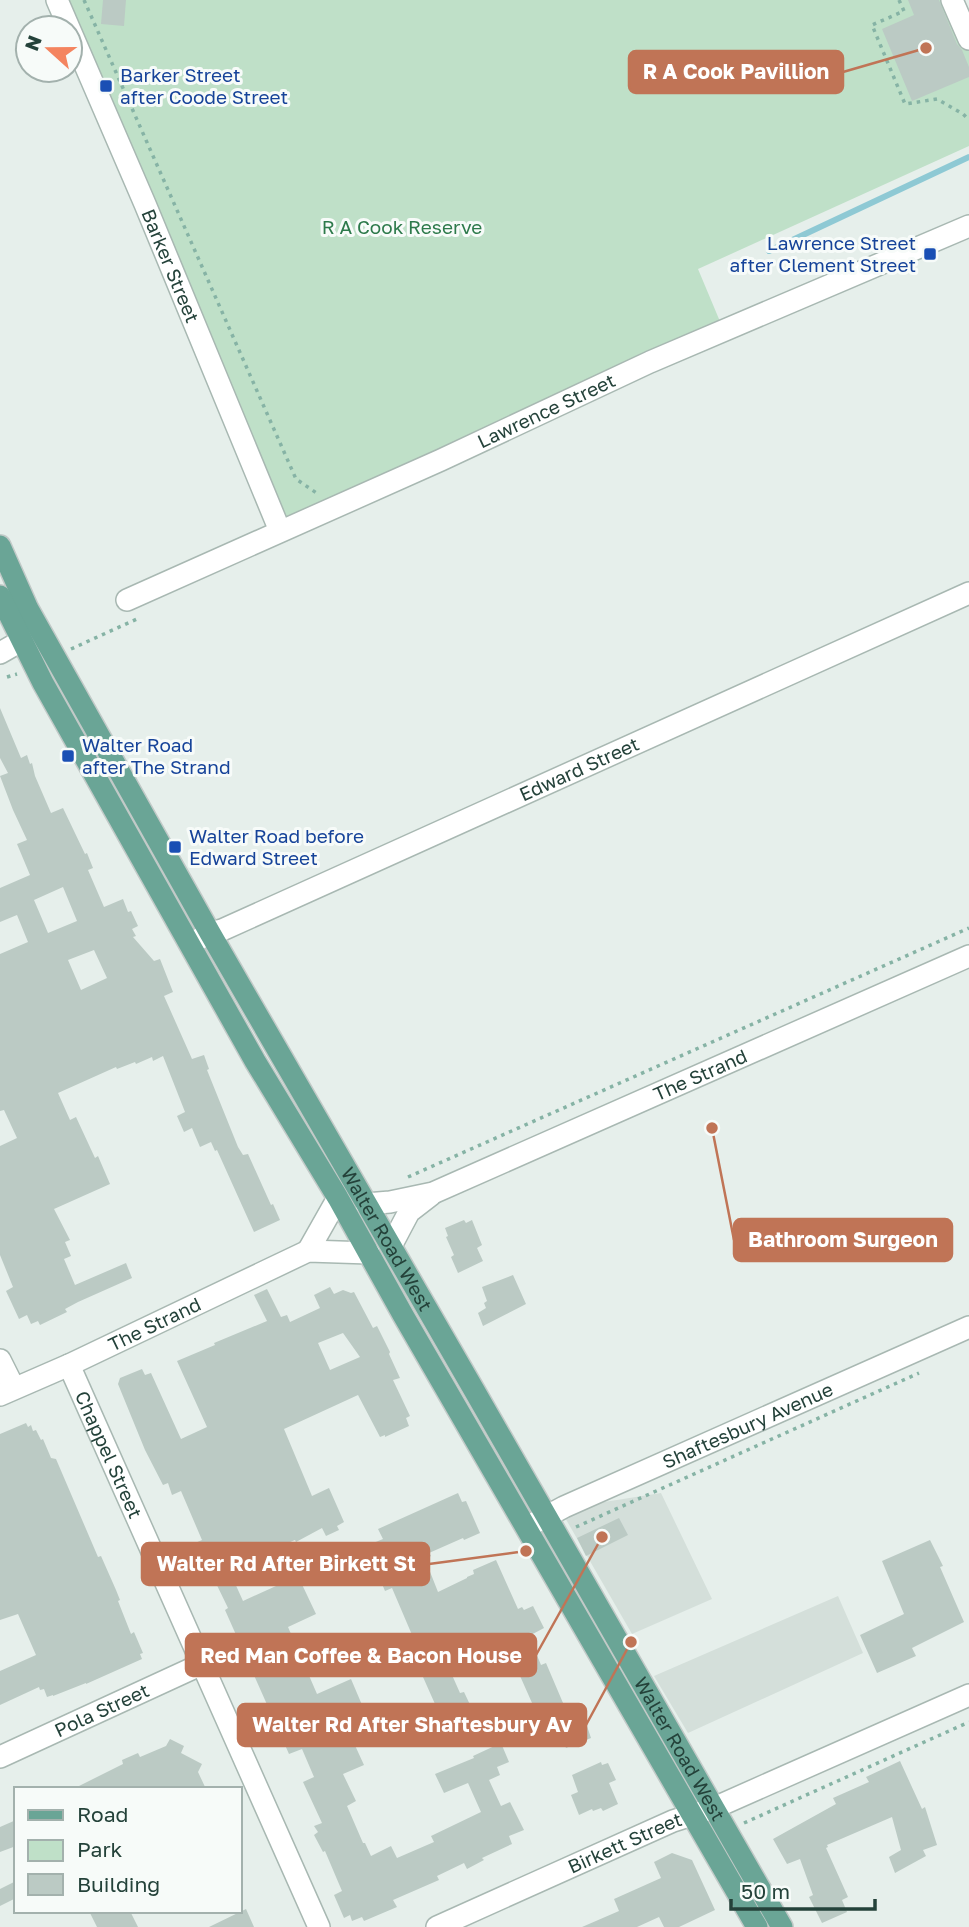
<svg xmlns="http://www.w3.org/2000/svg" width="969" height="1927" viewBox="0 0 969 1927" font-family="'Golos Text',sans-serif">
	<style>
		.built { fill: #d4dfda }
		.green { fill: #bfe0c8 }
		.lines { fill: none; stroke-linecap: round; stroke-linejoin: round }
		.stream { stroke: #8ec9d4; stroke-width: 6 }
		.building { fill: #bbcac4; fill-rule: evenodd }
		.minor-casing { stroke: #a8b8b2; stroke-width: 24 }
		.major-casing { stroke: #c2cac8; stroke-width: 24 }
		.path { stroke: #86b3a5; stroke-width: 3.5; stroke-dasharray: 3.5 5; stroke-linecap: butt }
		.minor { stroke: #fff; stroke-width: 21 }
		.major { stroke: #6aa596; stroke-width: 21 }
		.transit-dot { fill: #1a4fb4; stroke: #f7fbf9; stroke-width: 2.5 }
		.labels { text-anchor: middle; stroke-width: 6; stroke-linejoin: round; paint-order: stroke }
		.transit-label { font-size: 19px; fill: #164399; stroke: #f7fbf9; text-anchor: start }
		.park-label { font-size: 19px; fill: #2d7a4b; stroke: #f7fbf9 }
		.street-label { font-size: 19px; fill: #24423a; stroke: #f7fbf9 }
		.leader { fill: none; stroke: #c07456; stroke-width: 2.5 }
		.callout-dot { fill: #c07456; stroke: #f7fbf9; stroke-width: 2.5 }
		.callout { fill: #c07456; stroke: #c07456; stroke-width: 2.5 }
		.callout-label { font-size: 21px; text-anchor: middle; font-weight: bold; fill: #fff }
	</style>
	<rect width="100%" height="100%" fill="#e6efeb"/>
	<path class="built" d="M661,1493L712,1599L632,1634L560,1509Z
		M838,1596L863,1653L688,1733L654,1676Z"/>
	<path class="green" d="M57,0H952L969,39V146L698,269L724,331L280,531Z"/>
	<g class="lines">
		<path class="stream" d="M769,251L969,157"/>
	</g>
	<path class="building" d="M103,0H126L124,26L101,24Z
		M908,0H939L957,44L962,50L969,67V77L912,101L882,29L914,15Z
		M0,708L21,758L27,755L30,764L32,763L35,776L51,813L63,808L85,854L87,853L93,868L88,870L104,907L123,899L128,912L131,911L138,926L132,929L136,936L133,937L154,961L160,959L173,992L164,996L192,1059L204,1055L209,1069L207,1070L238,1147L243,1155L248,1154L271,1205L273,1204L280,1220L254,1232L217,1150L215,1151L211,1142L200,1147L192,1128L184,1132L177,1116L185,1112L163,1056L153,1061L152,1057L136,1064L135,1062L117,1069L116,1067L58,1093L70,1120L76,1117L95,1158L98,1156L110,1184L54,1209L70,1240L65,1242L71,1256L64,1259L75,1285L126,1263L132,1278L78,1302L65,1309L67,1312L40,1325L38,1321L31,1324L27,1315L19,1319L6,1291L13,1287L0,1255V1146L17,1138L4,1110L0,1111V954L28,942L17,915L0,922V888L30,875L17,844L27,840L13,810L0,776L8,773L0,758ZM63,887L77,921L48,933L34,900ZM94,950L107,978L81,990L68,960Z
		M464,1220L466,1223L472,1220L482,1245L477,1248L483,1261L458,1273L451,1257L454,1255L446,1237L448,1236L445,1228Z
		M513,1275L526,1304L483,1326L478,1313L486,1308L484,1303L487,1301L482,1287Z
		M330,1287L334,1294L343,1290L351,1293L354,1292L373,1328L377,1326L390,1352L389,1354L400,1378L393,1380L410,1416L406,1418L409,1426L385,1437V1435L380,1437L358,1395L284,1429L312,1496L329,1488L344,1522L337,1526L339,1530L326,1536L322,1528L296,1542L295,1540L283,1545L229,1570L243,1601L298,1576L316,1614L288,1627L317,1694L351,1679L368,1719L347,1728L364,1765L343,1774L356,1801L347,1806L363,1843H365L371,1856L391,1846L397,1858L434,1842L431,1836L481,1812L468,1783L444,1793L435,1774L474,1758L473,1756L501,1743L509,1762L497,1767L500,1775L489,1780L501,1806L510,1802L524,1830L509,1836L512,1844L482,1858L484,1860L467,1869L464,1863L437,1876L439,1880L393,1900L397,1907L364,1921L362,1917L352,1921L350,1915L344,1918L334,1895L342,1891L339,1884L325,1851L323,1852L314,1835L318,1832L314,1826L322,1823L303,1782L314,1777L302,1749L289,1754L225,1610L228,1608L212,1575L210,1577L195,1543L202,1540L181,1491L172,1495L168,1483L163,1485L145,1450L118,1384L120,1378L142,1369L145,1375L151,1373L181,1439L207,1427L177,1361L215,1345L214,1343L267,1321L254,1295L267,1289L281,1317L287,1315L290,1322L320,1308L314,1295ZM343,1333L360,1357L330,1370L318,1343Z
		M26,1423L28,1427L31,1425L33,1431L36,1430L41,1440L43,1439L51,1458L56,1459L98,1557L101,1556L116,1590L120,1600L118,1601L131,1634L134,1632L143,1653L140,1654L142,1659L86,1684V1683L53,1696V1695L47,1697L44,1689L40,1690L39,1687L0,1705V1671L36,1655L18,1614L0,1620V1434Z
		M458,1493L462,1502L466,1501L480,1533L464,1540L463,1538L429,1553L431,1556L425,1559L438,1592L467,1578V1577L474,1574L473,1570L496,1560L518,1609L522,1607L524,1610L533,1606L544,1628L529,1636L541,1665L546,1663L569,1717L582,1711L591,1738L566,1748L552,1715L540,1721L509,1651L498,1654L495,1646L448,1666L460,1693L464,1692L473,1711L439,1727L440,1729L419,1738L409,1715L435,1704L415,1659L421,1656L392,1588L385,1591L366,1546L383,1539L378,1529Z
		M619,1518L628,1535L586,1556L577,1538Z
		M930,1540L943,1566L940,1567L964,1622L912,1648L916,1656L877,1673L860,1635L904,1614L882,1561Z
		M170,1739L184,1746L181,1753L202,1764L198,1772L206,1789H73L123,1764L122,1760L138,1753L140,1757L166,1746Z
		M900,1761L922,1809L925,1807L937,1845L923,1850L926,1856L895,1873L889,1857L901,1850L892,1817L827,1845L828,1847L826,1848L848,1897L842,1900L847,1912L822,1923L809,1897L813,1895L800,1859L787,1864L773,1839L836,1804L833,1798L869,1782L866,1777Z
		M601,1762L602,1765L608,1763L616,1780L609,1783L618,1804L603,1811L601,1808L593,1811L592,1809L579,1815L571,1795L578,1792L572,1775Z
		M16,1820V1846L0,1852V1827Z
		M672,1853L692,1860L715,1910L679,1927H664L659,1917L637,1927H582L619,1911L614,1899L661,1878L654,1862Z
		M16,1881V1898L0,1906V1889Z
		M246,1909L254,1927H209Z
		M89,1911H130L138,1927H97Z"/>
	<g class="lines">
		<g class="minor-casing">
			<g id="minor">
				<path id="s1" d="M57,0L145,204L280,531"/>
				<path d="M952,0L969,39"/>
				<path id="s2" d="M127,600L441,460L650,362L969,226"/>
				<path d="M0,653L21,641"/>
				<path id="s3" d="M190,944L210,933L222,930L969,593"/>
				<path id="s4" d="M366,1204L390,1202L433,1193L969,956"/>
				<path d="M391,1246L409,1212L431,1195"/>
				<path d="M308,1251L338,1198"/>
				<path d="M0,1360L14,1388"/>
				<path id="s5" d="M69,1365L319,1927"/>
				<path id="s6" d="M0,1395L69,1365L308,1251L369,1253"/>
				<path id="s7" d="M527,1527L564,1507L969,1327"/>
				<path id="s8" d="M0,1757L202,1664"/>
				<path id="s9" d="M437,1927L673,1821L714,1808L969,1695"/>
			</g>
		</g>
		<g class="major-casing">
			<g id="major">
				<path id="s10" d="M0,546L28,609L210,933L474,1390L782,1927"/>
				<path d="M0,596L43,683L255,1061L338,1198L403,1315L757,1927"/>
			</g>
		</g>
		<path class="path" d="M84,0L296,479L318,494
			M899,0L904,11L872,25L905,104L937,99L963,114L969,120
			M71,649L137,619
			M7,677L17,674
			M408,1177L969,928
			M576,1527L919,1373
			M744,1823L969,1722"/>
		<use href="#minor" class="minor"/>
		<use href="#major" class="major"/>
	</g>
	<g class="transit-dot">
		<rect x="99" y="79" width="14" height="14" rx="3.5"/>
		<rect x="923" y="247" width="14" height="14" rx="3.5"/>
		<rect x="61" y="749" width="14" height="14" rx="3.5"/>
		<rect x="168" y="840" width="14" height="14" rx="3.5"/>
	</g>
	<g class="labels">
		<g class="transit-label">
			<text x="120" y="82">Barker Street<tspan x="120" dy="22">after Coode Street</tspan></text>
			<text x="916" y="250" text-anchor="end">Lawrence Street<tspan x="916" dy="22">after Clement Street</tspan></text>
			<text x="82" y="752">Walter Road<tspan x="82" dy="22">after The Strand</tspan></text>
			<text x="189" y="843">Walter Road before<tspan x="189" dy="22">Edward Street</tspan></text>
		</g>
		<g class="park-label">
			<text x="402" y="234">R A Cook Reserve</text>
		</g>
		<g class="street-label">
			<text dy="7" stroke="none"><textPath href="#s1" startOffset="289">Barker Street</textPath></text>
			<text dy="7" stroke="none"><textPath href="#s2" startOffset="460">Lawrence Street</textPath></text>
			<text dy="7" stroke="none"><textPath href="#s3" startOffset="427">Edward Street</textPath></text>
			<text dy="7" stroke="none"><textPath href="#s4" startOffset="360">The Strand</textPath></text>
			<text dy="7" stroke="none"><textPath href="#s10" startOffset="794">Walter Road West</textPath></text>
			<text dy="7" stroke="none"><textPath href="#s6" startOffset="170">The Strand</textPath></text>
			<text dy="7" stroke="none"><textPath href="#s7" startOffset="243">Shaftesbury Avenue</textPath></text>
			<text dy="7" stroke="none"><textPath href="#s5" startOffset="98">Chappel Street</textPath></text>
			<text dy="7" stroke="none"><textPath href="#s8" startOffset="112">Pola Street</textPath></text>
			<text dy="7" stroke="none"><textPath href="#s10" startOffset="1382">Walter Road West</textPath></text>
			<text dy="7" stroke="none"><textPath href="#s9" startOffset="206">Birkett Street</textPath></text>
		</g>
	</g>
	<path class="leader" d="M926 48L843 72M712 1128L734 1240M526 1551L429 1564M602 1537L536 1655M631 1642L586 1725"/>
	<g class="callout-dot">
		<circle cx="926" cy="48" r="7"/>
		<circle cx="712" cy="1128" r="7"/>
		<circle cx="526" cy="1551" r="7"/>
		<circle cx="602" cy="1537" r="7"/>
		<circle cx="631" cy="1642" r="7"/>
	</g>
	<g class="callout">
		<rect x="629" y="51" width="214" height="42" rx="7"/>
		<rect x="734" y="1219" width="218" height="42" rx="7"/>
		<rect x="142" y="1543" width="287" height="42" rx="7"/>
		<rect x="186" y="1634" width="350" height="42" rx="7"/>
		<rect x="238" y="1704" width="348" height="42" rx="7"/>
	</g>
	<g class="callout-label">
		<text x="736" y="79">R A Cook Pavillion</text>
		<text x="843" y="1247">Bathroom Surgeon</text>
		<text x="286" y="1571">Walter Rd After Birkett St</text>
		<text x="361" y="1663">Red Man Coffee &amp; Bacon House</text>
		<text x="412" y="1732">Walter Rd After Shaftesbury Av</text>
	</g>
	<rect x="14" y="1787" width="228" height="126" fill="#f7fbf9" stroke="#a3b1ad" stroke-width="2"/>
	<rect x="28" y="1810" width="35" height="10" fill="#6aa596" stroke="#a3b1ad" stroke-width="2"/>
	<text x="77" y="1822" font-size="21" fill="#24423a">Road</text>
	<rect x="28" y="1840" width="35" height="21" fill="#bfe0c8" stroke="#a3b1ad" stroke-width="2"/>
	<text x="77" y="1857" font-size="21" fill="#24423a">Park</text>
	<rect x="28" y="1874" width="35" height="21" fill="#bbcac4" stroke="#a3b1ad" stroke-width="2"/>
	<text x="77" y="1892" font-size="21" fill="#24423a">Building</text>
	<g transform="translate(49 49) rotate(291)"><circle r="33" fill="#f7fbf9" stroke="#a3b1ad" stroke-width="2"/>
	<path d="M0-5L12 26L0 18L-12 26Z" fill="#f4845f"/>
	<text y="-10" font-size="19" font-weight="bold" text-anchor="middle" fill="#24423a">N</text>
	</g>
	<path d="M731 1899v10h144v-10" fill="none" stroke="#24423a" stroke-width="3.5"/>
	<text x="741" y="1899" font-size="21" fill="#24423a" stroke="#f7fbf9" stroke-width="5" paint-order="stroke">50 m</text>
</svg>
